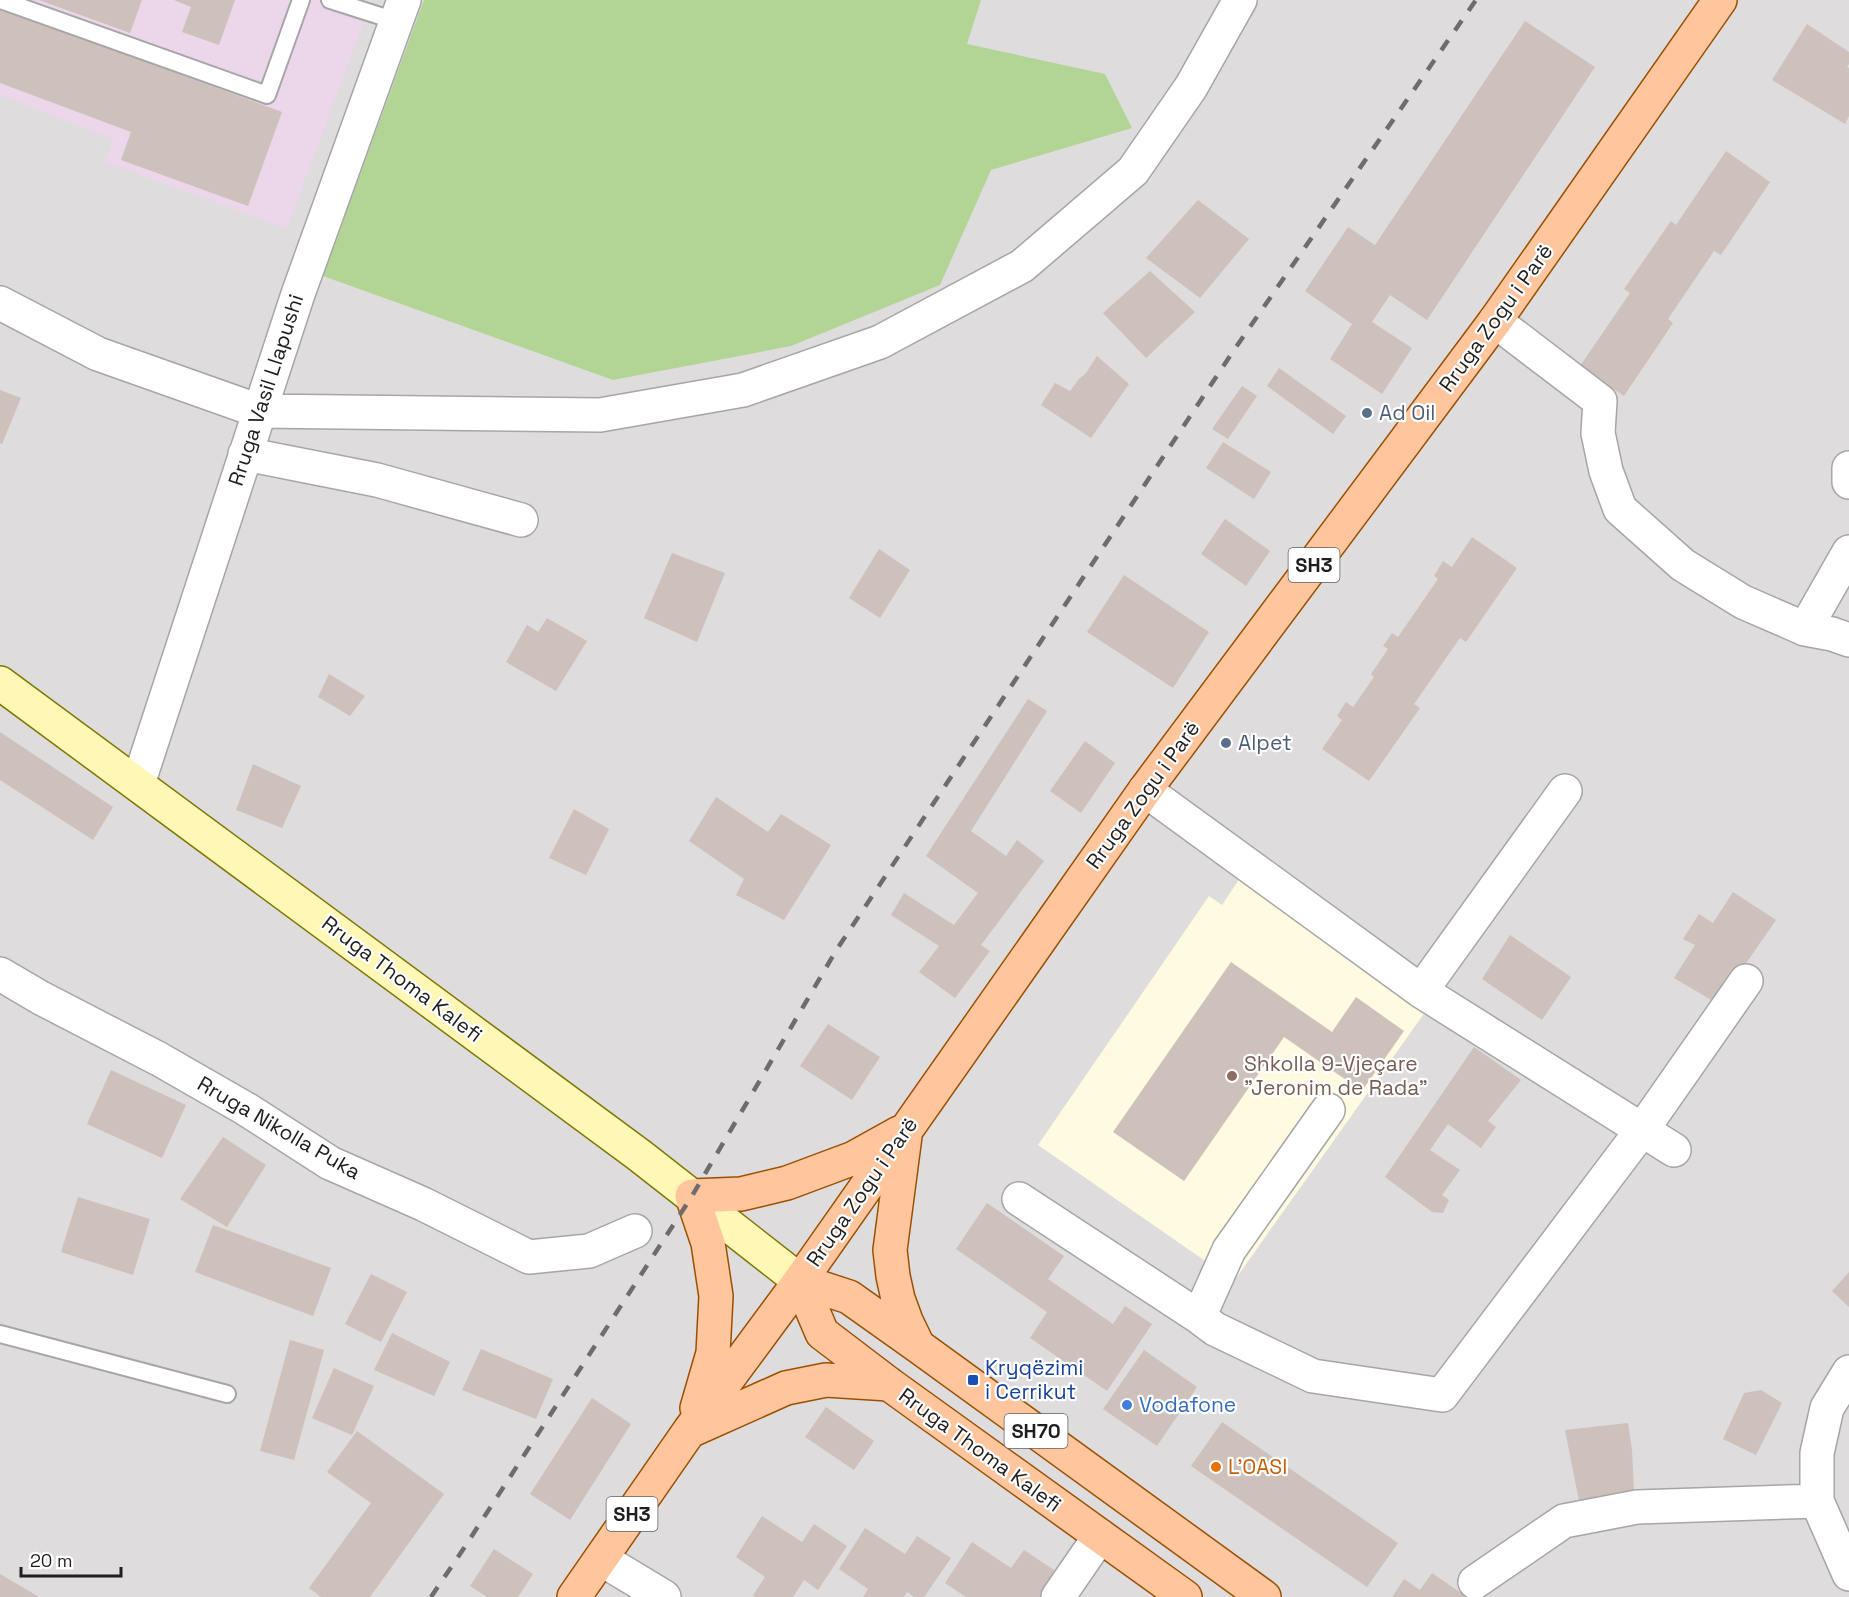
<svg xmlns="http://www.w3.org/2000/svg" width="1849" height="1597" viewBox="0 0 1849 1597" font-family="'Space Grotesk',sans-serif">
	<style>
		.residential { fill: #dedcdd }
		.industrial { fill: #ebd6ea }
		.education { fill: #fffae0 }
		.forest { fill: #b2d595 }
		.building { fill: #cec0ba }
		.lines { fill: none; stroke-linecap: round; stroke-linejoin: round }
		.service-casing { stroke: #a6a6a6; stroke-width: 20 }
		.minor-casing { stroke: #a6a6a6; stroke-width: 36 }
		.secondary-casing { stroke: #7d7700; stroke-width: 36 }
		.primary-casing { stroke: #9b5000; stroke-width: 36 }
		.service { stroke: #fff; stroke-width: 16 }
		.minor { stroke: #fff; stroke-width: 33 }
		.secondary { stroke: #fff7b5; stroke-width: 33 }
		.primary { stroke: #ffc59c; stroke-width: 33 }
		.rail { stroke: #6d6d6d; stroke-width: 4.5; stroke-dasharray: 12 12; stroke-linecap: butt }
		.service-dot { fill: #5c6f8a; stroke: #fff; stroke-width: 2 }
		.education-dot { fill: #8d6e63; stroke: #fff; stroke-width: 2 }
		.transit-dot { fill: #1a4fb4; stroke: #fff; stroke-width: 2 }
		.shop-dot { fill: #3f7fe0; stroke: #fff; stroke-width: 2 }
		.food-dot { fill: #e8710a; stroke: #fff; stroke-width: 2 }
		.labels { text-anchor: middle; stroke-width: 4.5; stroke-linejoin: round; paint-order: stroke }
		.shield { fill: #fff; stroke: #626262; stroke-width: 1.5 }
		.shield-label { font-size: 20px; font-weight: bold; fill: #1f1f1f }
		.street-label { font-size: 21px; fill: #1f1f1f; stroke: #fff }
		.service-label { font-size: 21px; fill: #4e5e75; stroke: #fff; text-anchor: start }
		.education-label { font-size: 21px; fill: #785e54; stroke: #fff; text-anchor: start }
		.transit-label { font-size: 21px; fill: #164399; stroke: #fff; text-anchor: start }
		.shop-label { font-size: 21px; fill: #366cbe; stroke: #fff; text-anchor: start }
		.food-label { font-size: 21px; fill: #c56008; stroke: #fff; text-anchor: start }
	</style>
	<rect width="100%" height="100%" fill="#f1ebe5"/>
	<path class="residential" d="M0,0H1849V1597H0Z"/>
	<path class="industrial" d="M0,0H372L287,229L106,162L113,139L0,95Z"/>
	<path class="education" d="M1240,878L1428,1008L1234,1281L1038,1145L1209,896L1222,905Z"/>
	<path class="forest" d="M424,0H981L967,44L1105,74L1132,128L991,170L940,285L791,346L613,380L323,276Z"/>
	<path class="building" d="M39,0H142L130,33Z
		M174,0H235L219,45L182,32L191,7Z
		M0,8L282,112L248,206L121,160L131,132L0,83Z
		M1525,21L1595,67L1427,320L1390,295L1372,322L1412,348L1382,394L1330,359L1352,324L1305,291L1348,227L1375,245Z
		M1807,24L1849,52V64L1847,67L1849,68V116L1845,124L1772,80Z
		M1726,151L1770,182L1721,255L1714,251L1668,319L1673,323L1624,396L1580,366L1630,293L1624,289L1671,221L1676,225Z
		M1198,200L1249,239L1200,298L1146,258Z
		M1150,271L1195,312L1146,358L1103,313Z
		M1097,356L1129,384L1091,438L1041,405L1055,383L1070,391L1079,379L1086,373Z
		M1279,368L1346,416L1333,434L1267,386Z
		M1242,386L1257,396L1228,439L1212,429Z
		M0,390L21,398L2,444L0,443Z
		M1223,442L1271,472L1254,499L1206,468Z
		M1225,519L1270,551L1246,586L1201,554Z
		M1472,537L1517,568L1466,642L1460,638L1414,704L1420,708L1369,781L1322,749L1342,720L1337,716L1346,702L1353,707L1374,677L1371,674L1388,649L1383,646L1392,633L1398,637L1438,579L1434,576L1443,561L1452,567Z
		M879,549L910,570L880,618L849,598Z
		M672,553L725,573L697,642L644,618Z
		M1124,575L1209,632L1173,688L1087,632Z
		M547,618L587,641L556,691L506,662L527,625L538,632Z
		M329,674L365,696L350,716L318,697Z
		M1028,699L1047,711L971,831L1006,856L1017,840L1044,861L981,945L990,951L955,998L919,972L939,946L891,915L904,893L954,925L978,893L926,856Z
		M0,732L113,807L93,840L0,780Z
		M1085,741L1115,763L1081,813L1050,791Z
		M253,764L301,786L282,828L236,810Z
		M716,797L768,832L781,814L831,845L784,920L736,895L744,879L689,841Z
		M574,809L609,829L586,875L549,858Z
		M1733,892L1776,920L1718,1004L1674,978L1695,945L1683,939L1699,914L1713,923Z
		M1510,935L1571,977L1542,1020L1482,979Z
		M1231,962L1332,1032L1356,997L1404,1031L1362,1091L1284,1037L1184,1181L1113,1132Z
		M828,1024L880,1057L852,1100L800,1066Z
		M1474,1047L1521,1080L1488,1121L1496,1127L1481,1148L1448,1124L1430,1150L1460,1170L1442,1195L1449,1200L1443,1213L1432,1212L1385,1177Z
		M111,1070L186,1105L162,1158L87,1124Z
		M223,1137L266,1165L227,1227L180,1199Z
		M78,1197L150,1219L133,1275L61,1252Z
		M987,1203L1064,1256L1048,1279L1113,1324L1125,1306L1152,1324L1107,1391L1030,1338L1047,1312L956,1249Z
		M213,1225L331,1268L313,1316L195,1272Z
		M1849,1272V1307L1832,1291Z
		M371,1274L407,1292L381,1342L345,1324Z
		M392,1333L450,1362L434,1396L374,1370Z
		M290,1340L324,1350L294,1460L260,1451Z
		M481,1349L553,1379L536,1419L462,1390Z
		M1144,1350L1197,1387L1157,1446L1103,1409Z
		M334,1368L374,1386L352,1435L312,1418Z
		M1761,1390L1782,1403L1756,1455L1723,1439L1744,1393Z
		M592,1398L631,1424L570,1520L530,1494Z
		M826,1407L874,1441L854,1470L805,1437Z
		M1222,1422L1398,1543L1367,1587L1191,1466Z
		M1628,1423L1632,1450L1634,1490L1579,1501L1565,1430Z
		M357,1431L444,1494L370,1597H321L309,1588L371,1503L327,1472Z
		M762,1516L802,1542L814,1524L847,1546L818,1590L804,1580L793,1597H755L753,1595L765,1577L736,1557Z
		M865,1528L905,1554L917,1536L951,1558L924,1597H914L907,1592L904,1597H863L868,1589L839,1569Z
		M972,1542L1011,1568L1024,1550L1057,1572L1040,1597H966L945,1583Z
		M494,1549L533,1574L518,1597H487L470,1586Z
		M1432,1573L1467,1597H1392L1404,1579L1420,1590Z
		M0,1574L39,1597H0Z"/>
	<g class="lines">
		<g class="service-casing">
			<path id="service" d="M1,0L267,95L301,0
				M330,0L396,21
				M0,1334L227,1394"/>
		</g>
		<g class="minor-casing">
			<path id="minor" d="M0,303L98,354L259,411L600,415L743,390L880,342L1022,266L1133,171L1191,87L1240,0
				M1495,321L1600,401L1598,433L1606,471L1620,509L1683,565L1743,602L1805,629L1832,634L1849,640
				M245,454L377,480L521,520
				M1849,468V482
				M1805,629L1849,552
				M138,784L298,294L404,0
				M1145,790L1421,991L1674,1150
				M0,974L41,998L159,1059L246,1109L330,1163L423,1204L529,1257L589,1251L635,1231
				M1421,991L1565,791
				M1328,1110L1229,1250L1199,1317L1215,1329L1313,1376L1442,1395L1642,1130L1746,981
				M1019,1199L1199,1317
				M1849,1372L1827,1408L1817,1453V1501L1849,1574
				M601,1559L664,1597
				M1475,1582L1564,1521L1637,1507L1817,1501
				M1058,1597L1100,1536"/>
		</g>
		<g class="secondary-casing">
			<path id="secondary" d="M0,683L639,1155L800,1281"/>
		</g>
		<g class="primary-casing">
			<path id="primary" d="M905,1136L890,1250L893,1276L898,1299L906,1321L918,1346
				M800,1281L849,1297L918,1346L1264,1597
				M800,1281L822,1333L889,1384L1185,1597
				M697,1408L713,1353L716,1296L708,1243L692,1196L741,1194L787,1183L854,1158L899,1133
				M692,1430L786,1388L826,1380L889,1384
				M574,1597L690,1430L800,1281L1145,790L1495,321L1720,0"/>
		</g>
		<use href="#service" class="service"/>
		<use href="#minor" class="minor"/>
		<use href="#secondary" class="secondary"/>
		<use href="#primary" class="primary"/>
		<path class="rail" d="M431,1597L464,1548L692,1196L837,949L1234,350L1476,0"/>
	</g>
	<g class="service-dot">
		<circle cx="1367" cy="413" r="6"/>
		<circle cx="1226" cy="743" r="6"/>
	</g>
	<circle class="education-dot" cx="1232" cy="1076" r="6"/>
	<rect class="transit-dot" x="967" y="1374" width="12" height="12" rx="3"/>
	<circle class="shop-dot" cx="1127" cy="1405" r="6"/>
	<circle class="food-dot" cx="1216" cy="1467" r="6"/>
	<g class="labels">
		<g class="shield">
			<rect x="1288.5" y="548" width="51" height="34" rx="4.5"/>
			<rect x="1004.5" y="1414" width="63" height="34" rx="4.5"/>
			<rect x="606.5" y="1497" width="51" height="34" rx="4.5"/>
		</g>
		<g class="shield-label">
			<text x="1314" y="572">SH3</text>
			<text x="1036" y="1438">SH70</text>
			<text x="632" y="1521">SH3</text>
		</g>
		<g class="street-label">
			<text transform="translate(1496 318) rotate(-54)" y="7">Rruga Zogu i Parë</text>
			<text transform="translate(266 390) rotate(-72)" y="7">Rruga Vasil Llapushi</text>
			<text transform="translate(1143 795) rotate(-54)" y="7">Rruga Zogu i Parë</text>
			<text transform="translate(402 979) rotate(37)" y="7">Rruga Thoma Kalefi</text>
			<text transform="translate(279 1128) rotate(30)" y="7">Rruga Nikolla Puka</text>
			<text transform="translate(862 1192) rotate(-55)" y="7">Rruga Zogu i Parë</text>
			<text transform="translate(980 1450) rotate(36)" y="7">Rruga Thoma Kalefi</text>
		</g>
		<g class="service-label">
			<text x="1379" y="420">Ad Oil</text>
			<text x="1238" y="750">Alpet</text>
		</g>
		<g class="education-label">
			<text x="1244" y="1071">Shkolla 9-Vjeçare<tspan x="1244" dy="24">"Jeronim de Rada"</tspan></text>
		</g>
		<g class="transit-label">
			<text x="985" y="1375">Kryqëzimi<tspan x="985" dy="24">i Cerrikut</tspan></text>
		</g>
		<g class="shop-label">
			<text x="1139" y="1412">Vodafone</text>
		</g>
		<g class="food-label">
			<text x="1228" y="1474">L'OASI</text>
		</g>
	</g>
	<path d="M21 1567v9h100v-9" fill="none" stroke="#1f1f1f" stroke-width="3"/>
	<text x="30" y="1567" font-size="18" fill="#1f1f1f" stroke="#ffffff" stroke-width="4.5" paint-order="stroke">20 m</text>
</svg>
